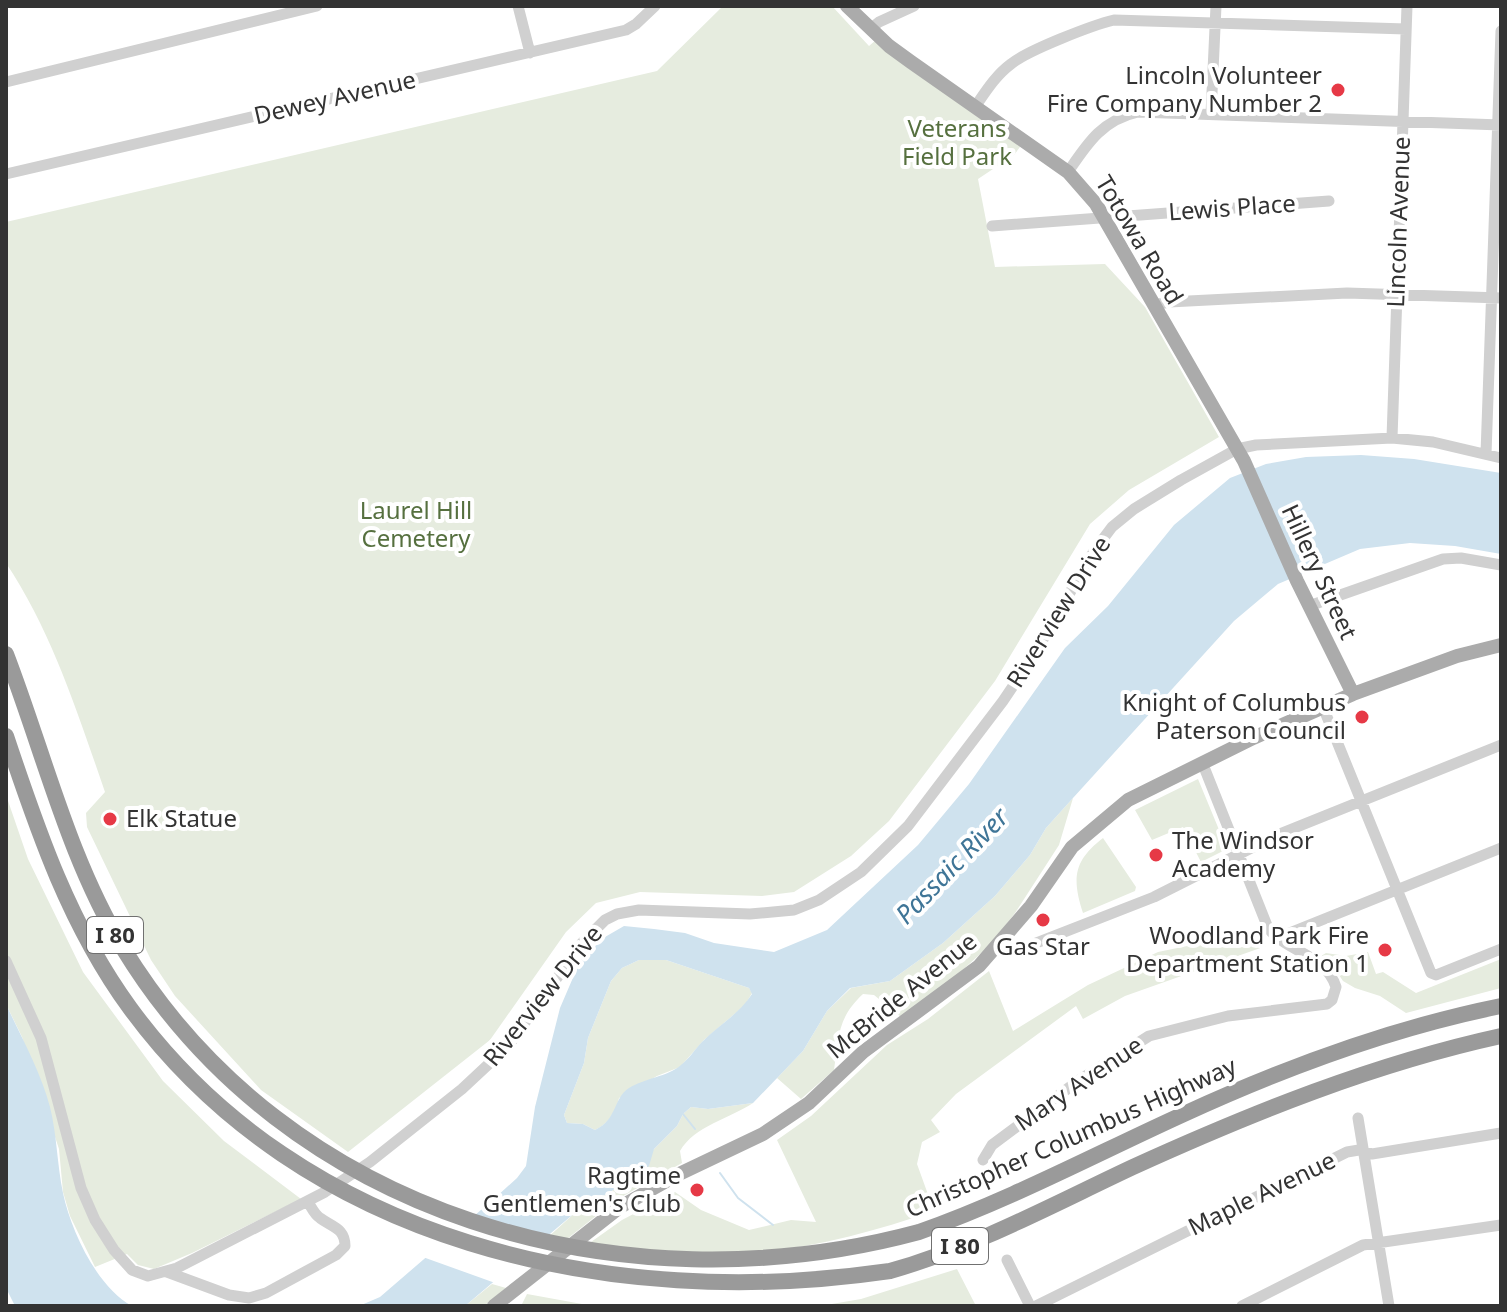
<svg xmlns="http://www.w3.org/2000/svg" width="1507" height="1312" viewBox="0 0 1507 1312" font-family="'Noto Sans',sans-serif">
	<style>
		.green { fill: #e6ecdf }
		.water { fill: #cfe2ee; fill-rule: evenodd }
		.pier { fill: #fff }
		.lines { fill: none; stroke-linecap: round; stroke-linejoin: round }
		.stream { stroke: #cfe2ee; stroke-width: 2 }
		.minor { stroke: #d0d0d0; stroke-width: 11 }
		.major { stroke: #ababab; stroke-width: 14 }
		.highway { stroke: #9a9a9a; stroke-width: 16 }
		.poi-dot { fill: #e63946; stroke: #fff; stroke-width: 3 }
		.labels { text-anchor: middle; stroke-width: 8; stroke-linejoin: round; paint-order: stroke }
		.shield { fill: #fff; stroke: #707070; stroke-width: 2 }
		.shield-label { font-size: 22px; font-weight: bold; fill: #333 }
		.poi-label { font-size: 24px; fill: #333; stroke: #fff; text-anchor: end }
		.street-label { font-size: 24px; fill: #333; stroke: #fff }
		.park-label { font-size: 24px; fill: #56703f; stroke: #fff }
		.water-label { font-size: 26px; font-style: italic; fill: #3f7597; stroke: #fff }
	</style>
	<rect width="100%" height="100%" fill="#fff"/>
	<path class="green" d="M723,6H832L869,46L876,40L1023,143L1014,155L978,179L995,267L1105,264L1145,307L1219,437L1129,490L1090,524L995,681L889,821L851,856L794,892L762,896L640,892L596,903L566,932L490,1040L348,1152L261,1090L175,996L151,960L87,827L86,813L105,792C78,714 52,632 6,563V222L657,71Z
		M1198,779L1227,849L1201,862L1183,827L1152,840L1135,810Z
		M6,795L28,859L83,972L163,1081L224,1141L301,1199L192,1253L154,1269L138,1265L127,1254L95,1267L70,1216L63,1192L59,1149L22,1037L6,1004Z
		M1073,798L1059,845L1015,913L991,944L955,977L901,1017L874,995L863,994C837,1018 839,1037 834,1070L801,1099L777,1078L803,1051L827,1011L851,988L890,981L943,943L995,896L1030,855L1046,828Z
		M1103,838L1136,887L1135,891L1083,913C1072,879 1073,861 1103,838Z
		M1255,932L1266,946L1125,996L1083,1019L1076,1006L956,1094L931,1120L940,1132L922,1142L917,1164L934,1211C872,1232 809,1250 743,1253C691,1256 636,1249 584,1247L622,1220L675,1192L701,1210L749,1230L791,1220L816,1222L777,1140L811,1116L887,1045L928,1019L989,971L1013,1031L1088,985L1158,952Z
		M1368,952L1376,974L1383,972L1416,993L1501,959V988L1406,1013L1380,996L1355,988L1343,981L1335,969L1321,956L1326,953L1346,956Z
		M639,960H666L749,988L752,993L745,1005L704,1040L680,1067L657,1076L619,1098C616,1112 608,1124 595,1130L583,1124L567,1123L564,1115L584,1063L588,1038L611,981L622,968Z
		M753,1103C731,1118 694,1126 680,1151L682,1163L616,1200L562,1243L546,1239L577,1211L634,1178L654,1149L677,1126L683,1114L691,1107L708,1109Z
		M957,1269L976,1306H820L861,1299Z
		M492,1284L506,1288L484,1306H465Z
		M527,1294L593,1306H521Z"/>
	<path class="water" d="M1361,455L1414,459L1501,473V554L1455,546L1410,543L1360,549L1278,584L1234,621L1073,798L1046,828L1030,855L995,896L943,943L890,981L850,988L827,1011L803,1051L753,1103L708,1109L691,1107L683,1114L677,1126L654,1149L649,1166L634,1178L577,1211L465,1306H359L380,1297L496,1197L517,1178L526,1166L535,1107L560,1008L581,959L605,937L624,926L654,929L685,933L714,943L774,952L827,930L918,845L969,784L1065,648L1108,606L1174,525L1230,478L1266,464L1306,457ZM639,960H666L749,988L752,994C739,1014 719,1025 702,1042C695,1049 689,1059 681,1065C667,1077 645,1078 629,1088C613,1098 618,1119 595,1130L583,1124L567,1123L564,1115L584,1063L588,1038L611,981L622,968Z
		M6,1004C21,1037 41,1072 50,1107C57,1135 57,1164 63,1193C71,1231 97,1287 132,1306H15L6,1288Z"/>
	<path class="pier" d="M467,1215L551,1240L498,1284L420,1256Z"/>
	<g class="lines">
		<path class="stream" d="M683,1114L695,1129
			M720,1173L738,1198L773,1225"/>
		<path class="minor" d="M518,6L530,53
			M870,29L879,22L914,6
			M6,82L317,6
			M975,107C986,91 996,75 1011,64C1028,50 1093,25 1114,20L1406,29
			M1211,114L1216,6
			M1068,172C1087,144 1102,120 1138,112L1501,125
			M6,174L626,30L636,24L655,6
			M992,226L1329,201
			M1154,305L1169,302L1347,293L1501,298
			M1392,438L1407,6
			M1486,454L1501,31
			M1309,606L1443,559L1461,558L1501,565
			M1323,707L1431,973L1436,975L1501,949
			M1277,938L1501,848
			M999,944L1008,951H1016L1154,897L1277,835L1501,745
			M6,961L41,1038L81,1188L95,1220L114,1250L132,1270L148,1276L177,1268L325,1192L370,1162L462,1089L508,1046L582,943L605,920L617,914L639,910L750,914L794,910L819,900L861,872L908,826L1003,701L1034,655L1094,551L1112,527L1134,509L1181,480L1237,449L1256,445L1392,438L1433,442L1501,458
			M1358,1118L1389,1306
			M983,1160L992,1145L1078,1081L1149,1036L1228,1016L1327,1004L1332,1000L1336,987C1326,955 1287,952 1268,928L1202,762
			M1007,1260L1030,1306
			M167,1272L229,1295L249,1298L266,1293L336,1255L345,1246C345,1228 332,1227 320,1218C314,1214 312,1208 308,1202
			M1036,1306L1347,1152L1359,1150L1372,1154L1501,1133
			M1242,1306L1363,1245L1501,1225"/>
		<path class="major" d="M847,6L889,46L911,62L1068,172L1096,204L1244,461L1297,581L1353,694
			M494,1306L620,1207L677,1175L763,1134L809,1103L863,1052L979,966L1031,906L1072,847L1128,800L1253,738L1353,694L1457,656L1501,645"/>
		<path class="highway" d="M6,654C44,753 68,857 123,948C287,1217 622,1312 919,1232C1010,1200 1096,1154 1184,1114C1284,1068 1392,1028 1501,1006
			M6,736C38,832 70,926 130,1008C302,1243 610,1312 890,1271C975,1247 1054,1204 1133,1167C1252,1113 1373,1064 1501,1036"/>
	</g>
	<g class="poi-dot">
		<circle cx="1338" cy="90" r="8"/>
		<circle cx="1362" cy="717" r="8"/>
		<circle cx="110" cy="819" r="8"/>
		<circle cx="1156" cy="855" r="8"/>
		<circle cx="1043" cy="920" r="8"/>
		<circle cx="1385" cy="950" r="8"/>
		<circle cx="697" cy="1190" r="8"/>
	</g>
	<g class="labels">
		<g class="shield">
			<rect x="87" y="917" width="56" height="36" rx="6"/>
			<rect x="932" y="1228" width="56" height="36" rx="6"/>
		</g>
		<g class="shield-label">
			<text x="115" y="943">I 80</text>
			<text x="960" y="1254">I 80</text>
		</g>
		<g class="poi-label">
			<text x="1322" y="84">Lincoln Volunteer<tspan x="1322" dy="28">Fire Company Number 2</tspan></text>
			<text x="1346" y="711">Knight of Columbus<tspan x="1346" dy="28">Paterson Council</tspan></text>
			<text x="126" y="827" text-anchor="start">Elk Statue</text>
			<text x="1172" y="849" text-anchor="start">The Windsor<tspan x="1172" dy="28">Academy</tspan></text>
			<text x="1369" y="944">Woodland Park Fire<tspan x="1369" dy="28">Department Station 1</tspan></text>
			<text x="1043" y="955" text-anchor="middle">Gas Star</text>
			<text x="681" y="1184">Ragtime<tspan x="681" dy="28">Gentlemen's Club</tspan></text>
		</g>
		<g class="street-label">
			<text transform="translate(335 98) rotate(-13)" y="8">Dewey Avenue</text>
			<text transform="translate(1232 208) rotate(-4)" y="8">Lewis Place</text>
			<text transform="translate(1399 222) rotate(-88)" y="8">Lincoln Avenue</text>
			<text transform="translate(1139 240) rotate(59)" y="8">Totowa Road</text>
			<text transform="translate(1319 572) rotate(65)" y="8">Hillery Street</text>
			<text transform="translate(1059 612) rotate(-58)" y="8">Riverview Drive</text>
			<text transform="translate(543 996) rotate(-51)" y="8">Riverview Drive</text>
			<text transform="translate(902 996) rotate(-39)" y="8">McBride Avenue</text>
			<text transform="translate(1079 1084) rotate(-34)" y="8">Mary Avenue</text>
			<text transform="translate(1071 1138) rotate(-24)" y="8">Christopher Columbus Highway</text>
			<text transform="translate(1262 1194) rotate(-26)" y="8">Maple Avenue</text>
		</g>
		<g class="park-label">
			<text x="957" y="137">Veterans<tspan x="957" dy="28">Field Park</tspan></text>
			<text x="416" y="519">Laurel Hill<tspan x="416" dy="28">Cemetery</tspan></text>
		</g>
		<g class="water-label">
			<text transform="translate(952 866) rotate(-46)" y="9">Passaic River</text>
		</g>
	</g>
	<rect width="1507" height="1312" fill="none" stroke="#333333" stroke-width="16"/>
</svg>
